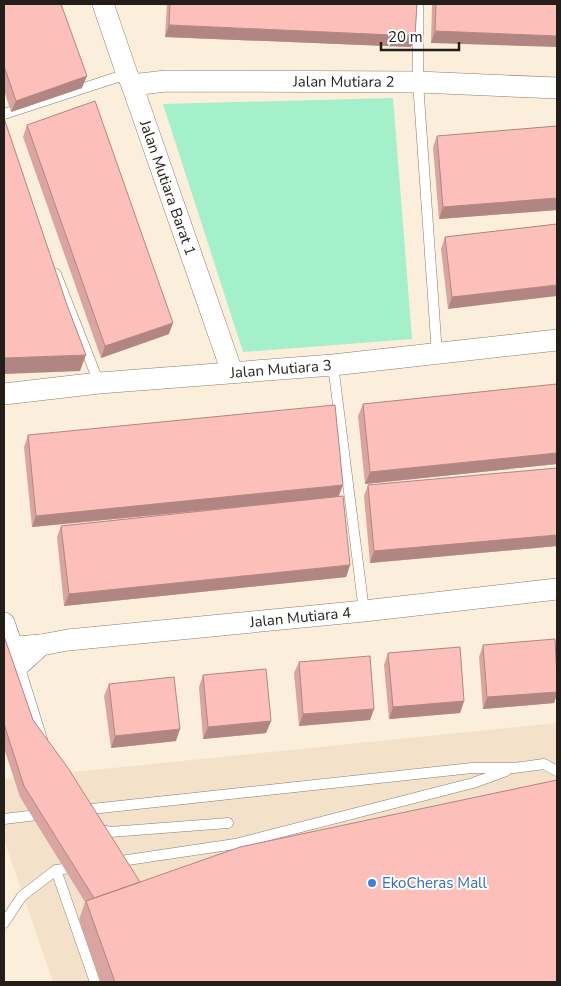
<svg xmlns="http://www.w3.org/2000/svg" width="561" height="986" viewBox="0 0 561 986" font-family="'Nunito Sans',sans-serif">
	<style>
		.built { fill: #f3e2c9 }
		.green { fill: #a4f0ca }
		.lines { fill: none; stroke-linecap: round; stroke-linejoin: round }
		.lane-casing { stroke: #897e6d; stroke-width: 11 }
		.street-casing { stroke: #897e6d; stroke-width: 22 }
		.lane { stroke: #fff; stroke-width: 10 }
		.street { stroke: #fff; stroke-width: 21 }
		.wall { fill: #daa4a0 }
		.shaded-wall { fill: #b18682 }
		.building { fill: #fdbfba; stroke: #b18682 }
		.shop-dot { fill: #3f7fe0; stroke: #fff; stroke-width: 2 }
		.labels { text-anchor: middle; stroke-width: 4; stroke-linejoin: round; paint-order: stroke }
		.street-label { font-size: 15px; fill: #231e18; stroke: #fff }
		.shop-label { font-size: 15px; fill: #366cbe; stroke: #fff; text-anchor: start }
	</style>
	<rect width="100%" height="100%" fill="#fbeedb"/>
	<path class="built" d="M557,723V982H53L4,840V779Z"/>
	<path class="green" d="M393,98L412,339L243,352L163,104Z"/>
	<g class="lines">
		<g class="lane-casing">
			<path id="lane" d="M418,4V82L437,354
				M4,114L127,74
				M56,274L99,383
				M333,365L364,611
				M19,665L42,739
				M82,810L472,768H514L544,764L557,771
				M4,819L45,814
				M96,829L110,832L228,823
				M114,862L235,844L473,783L506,771
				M56,870L95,982
				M4,923L22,896L56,870L78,867"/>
		</g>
		<g class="street-casing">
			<g id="street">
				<path id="s1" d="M103,4L127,74L132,85L232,372"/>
				<path id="s2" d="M132,85L166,81L418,82L557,88"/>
				<path id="s3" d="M4,394L99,383L333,365L557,340"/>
				<path d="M4,623L17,660"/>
				<path id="s4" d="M4,648L41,645L68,640L160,631L364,611L557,589"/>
				<path d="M4,675L19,665L41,645"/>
			</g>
		</g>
		<use href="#lane" class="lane"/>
		<use href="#street" class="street"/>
	</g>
	<path class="wall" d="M4,4L82,88L11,112L4,90Z
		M167,4H417L415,36L411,47L165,37Z
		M432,4H557L431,43Z
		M27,125L169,334L101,358L23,137Z
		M557,126V210L439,219L433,147L437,136Z
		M557,224L448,309L441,249L445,237Z
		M557,384V464L365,484L358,416L363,404Z
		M28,435L343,485L339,496L350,565L346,577L64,606L57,537L61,526L221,509L32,527L24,447Z
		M557,468V546L370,563L364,496L368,485Z
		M4,636L33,720L140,882L557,982H100L79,920L85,902L20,797L4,748Z
		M483,645L557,678V694L554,703L483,709L479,657Z
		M388,653L464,701L460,713L389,719L384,665Z
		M299,662L374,709L370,720L299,726L294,673Z
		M203,675L271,721L266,733L203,739L199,687Z
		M109,684L176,741L111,748L104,696Z"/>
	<path class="shaded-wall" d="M169,25L415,36L411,47L165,37Z
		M435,31L557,36V47L431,43Z
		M87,76L82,88L11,112L16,101Z
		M557,198V210L439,219L443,207Z
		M557,285V296L448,309L452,297Z
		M173,323L169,334L101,358L105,346Z
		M86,355L80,371L4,374V358Z
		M557,453V464L365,484L370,472Z
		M343,485L338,497L32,527L36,516Z
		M557,535V546L370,563L374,551Z
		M350,565L346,577L64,606L69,594Z
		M557,692V694L554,703L483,709L487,697Z
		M464,701L460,713L389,719L393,707Z
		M374,709L370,720L299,726L303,714Z
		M271,721L266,733L203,739L208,727Z
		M180,729L176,741L111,748L115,736Z"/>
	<path class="building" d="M4,4H61L87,76L16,101L4,66Z
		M170,4H417L415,36L169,25Z
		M436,4H557V36L435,31Z
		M95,101L173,323L105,346L27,125Z
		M4,118L67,305L86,355L4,358Z
		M557,126V198L443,207L437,136Z
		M557,224V285L452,297L445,237Z
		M557,384V453L370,472L363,404Z
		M335,405L343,485L36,516L28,435Z
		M557,468V535L374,551L368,485Z
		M343,496L350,565L69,594L61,526Z
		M4,636L33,720L68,768L140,882L94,898L24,786L4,724Z
		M555,639L557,678V692L487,697L483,645Z
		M460,647L464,701L393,707L388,653Z
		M370,656L374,709L303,714L299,662Z
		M266,669L271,721L208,727L203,675Z
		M174,677L180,729L115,736L109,684Z
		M557,780V982H115L86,901L240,847Z"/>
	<circle class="shop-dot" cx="372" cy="883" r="5"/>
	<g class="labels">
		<g class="street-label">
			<text dy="5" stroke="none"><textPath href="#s2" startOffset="212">Jalan Mutiara 2</textPath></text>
			<text dy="5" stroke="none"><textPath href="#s1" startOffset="195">Jalan Mutiara Barat 1</textPath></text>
			<text dy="5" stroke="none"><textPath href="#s3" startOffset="278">Jalan Mutiara 3</textPath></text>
			<text dy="5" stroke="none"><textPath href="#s4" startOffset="298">Jalan Mutiara 4</textPath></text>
		</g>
		<g class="shop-label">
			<text x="382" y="888">EkoCheras Mall</text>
		</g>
	</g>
	<rect width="561" height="986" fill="none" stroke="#231e18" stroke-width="10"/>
	<path d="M381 42v8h78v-8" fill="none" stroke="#231e18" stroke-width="2.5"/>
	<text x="388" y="42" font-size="15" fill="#231e18" stroke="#ffffff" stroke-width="4" paint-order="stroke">20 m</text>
</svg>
